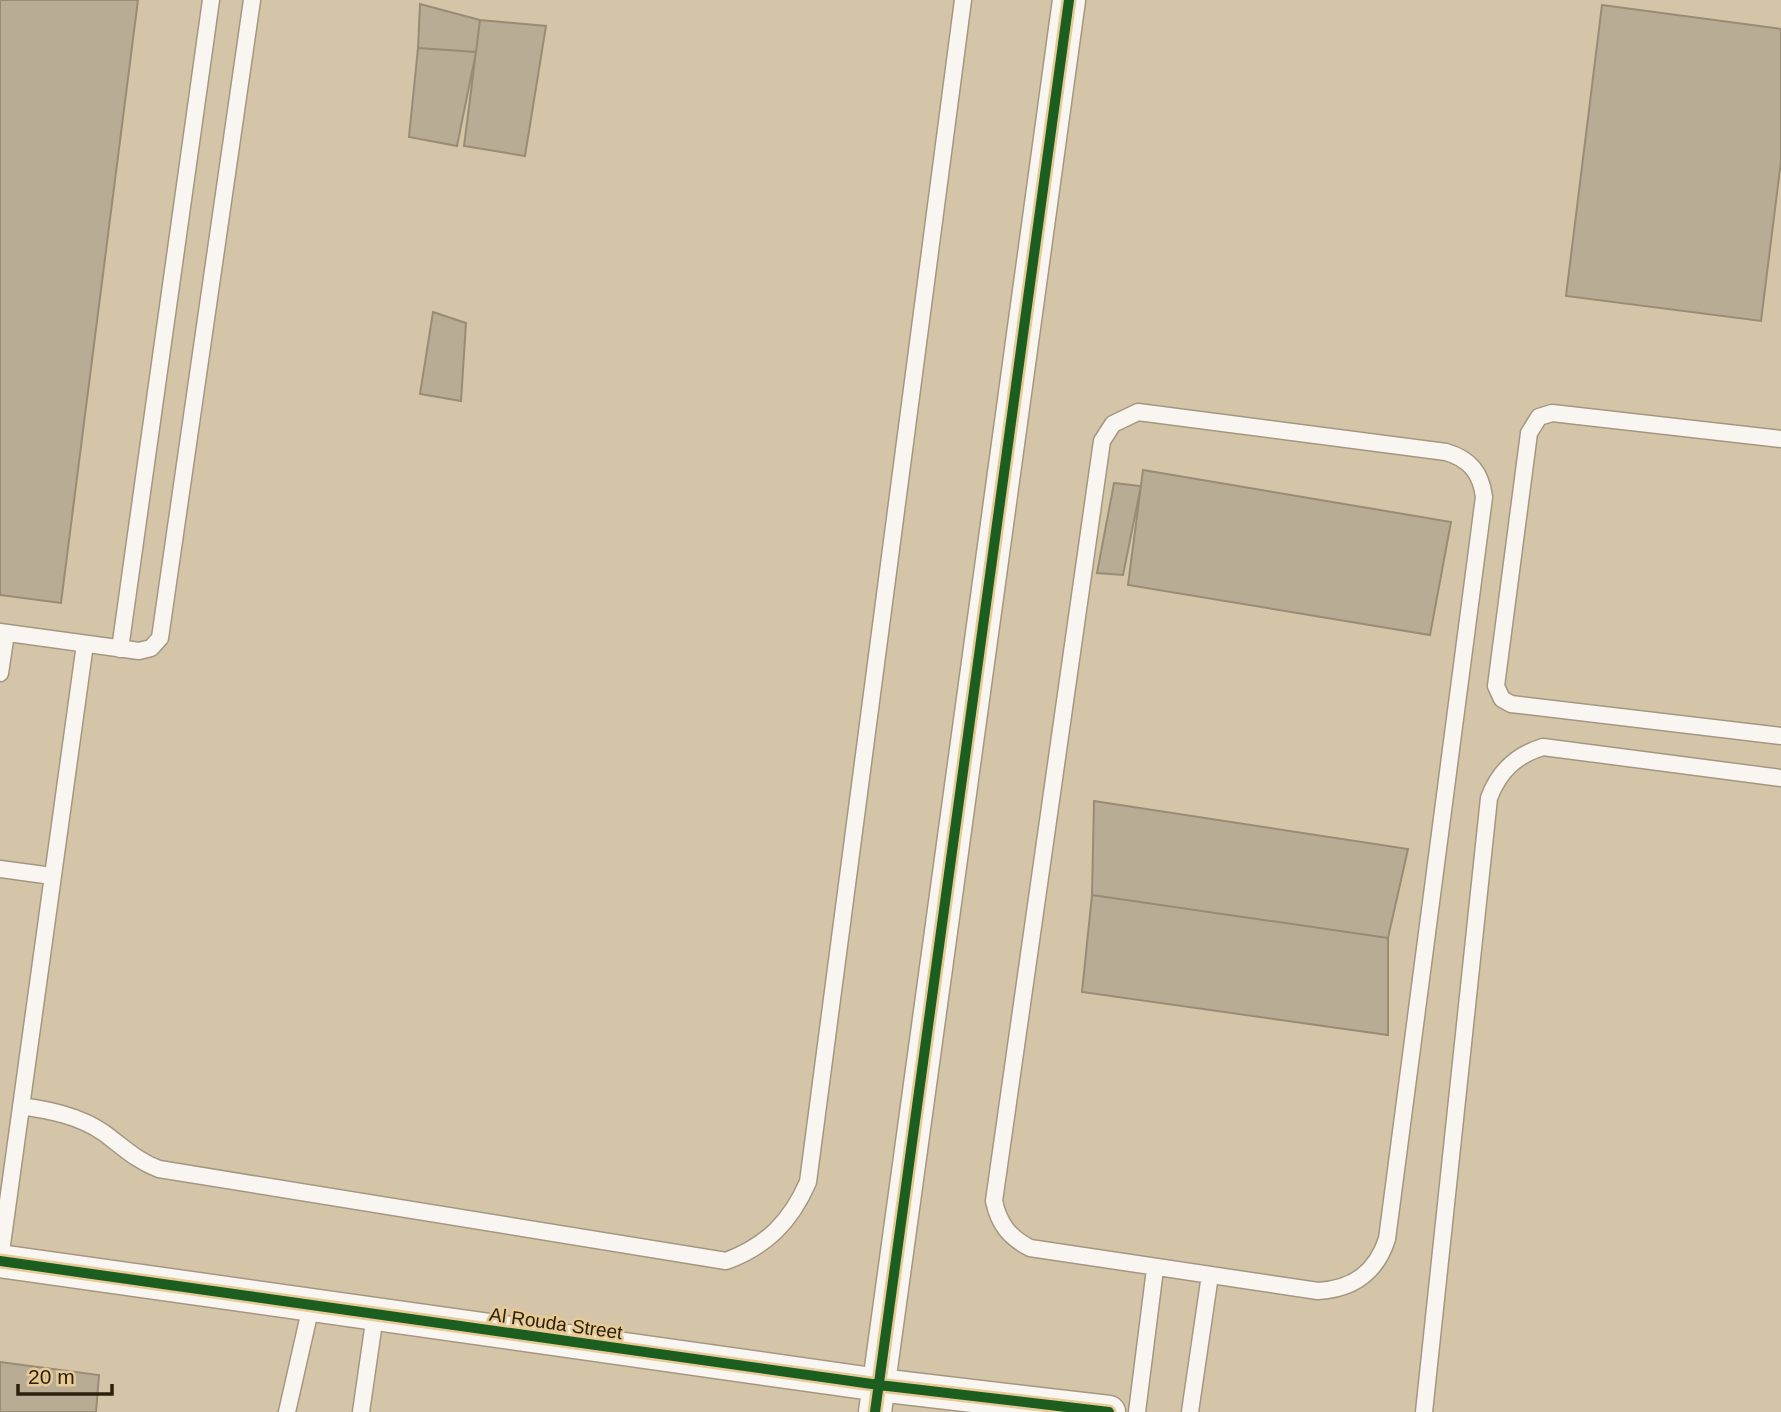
<svg xmlns="http://www.w3.org/2000/svg" width="1781" height="1412" viewBox="0 0 1781 1412" font-family="Helvetica,sans-serif">
	<style>
		.building { fill: #b9ac95; stroke: #988c75; stroke-width: 2 }
		.lines { fill: none; stroke-linecap: round; stroke-linejoin: round }
		.service-casing { stroke: #a49781; stroke-width: 19 }
		.minor-casing { stroke: #a49781; stroke-width: 35 }
		.service { stroke: #f9f6f2; stroke-width: 16 }
		.minor { stroke: #f9f6f2; stroke-width: 32 }
		.cycleway-casing { stroke: #e7ca96; stroke-width: 15 }
		.cycleway { stroke: #1b5e20; stroke-width: 10 }
		.labels { text-anchor: middle; stroke-width: 5; stroke-linejoin: round; paint-order: stroke }
		.street-label { font-size: 19px; fill: #2b200b; stroke: #e7ca96 }
	</style>
	<rect width="100%" height="100%" fill="#d5c5a8"/>
	<path class="building" d="M0,0H138L61,603L0,595Z
		M420,4L480,20L476,52L418,48Z
		M1602,5L1781,29V161L1761,321L1566,296Z
		M480,20L546,26L525,156L464,146Z
		M418,48L476,52L457,146L409,137Z
		M433,312L466,323L461,401L420,394Z
		M1143,470L1451,522L1430,635L1128,585Z
		M1114,483L1141,486L1123,575L1097,573Z
		M1094,801L1408,849L1388,938L1092,895Z
		M1092,895L1388,938V1035L1082,992Z
		M0,1362L99,1375L96,1412H0Z"/>
	<g class="lines">
		<g class="service-casing">
			<path id="service" d="M1138,412L1446,452C1470,459 1481,473 1484,497L1387,1239C1376,1273 1353,1289 1318,1291L1030,1248C1009,1237 999,1224 994,1201L1102,441L1113,424Z
				M1781,439L1552,413L1539,417L1529,433L1496,686L1502,699L1511,704L1781,736
				M0,632L139,651L151,648L160,638L252,0
				M120,649L211,0
				M0,673L6,633
				M0,869L52,876
				M21,1106C49,1110 80,1116 104,1133C123,1147 137,1161 159,1169L726,1261C767,1246 791,1221 808,1182L963,0
				M0,1259L85,644
				M287,1412L311,1306
				M361,1412L375,1315
				M1137,1412L1155,1269
				M1190,1412L1210,1275
				M1424,1412L1489,798C1499,771 1516,755 1543,747L1781,778"/>
		</g>
		<g class="minor-casing">
			<path id="minor" d="M0,1261L879,1385L1109,1412
				M875,1412L1069,0"/>
		</g>
		<use href="#service" class="service"/>
		<use href="#minor" class="minor"/>
		<g class="cycleway-casing">
			<path id="cycleway" d="M0,1261L879,1385L1109,1412
				M875,1412L1069,0"/>
		</g>
		<use href="#cycleway" class="cycleway"/>
	</g>
	<g class="labels">
		<g class="street-label">
			<text transform="translate(556 1323) rotate(8)" y="7">Al Rouda Street</text>
		</g>
	</g>
	<path d="M18 1384v10h94v-10" fill="none" stroke="#2b200b" stroke-width="3.5"/>
	<text x="28" y="1384" font-size="21" fill="#2b200b" stroke="#e7ca96" stroke-width="5" paint-order="stroke">20 m</text>
</svg>
